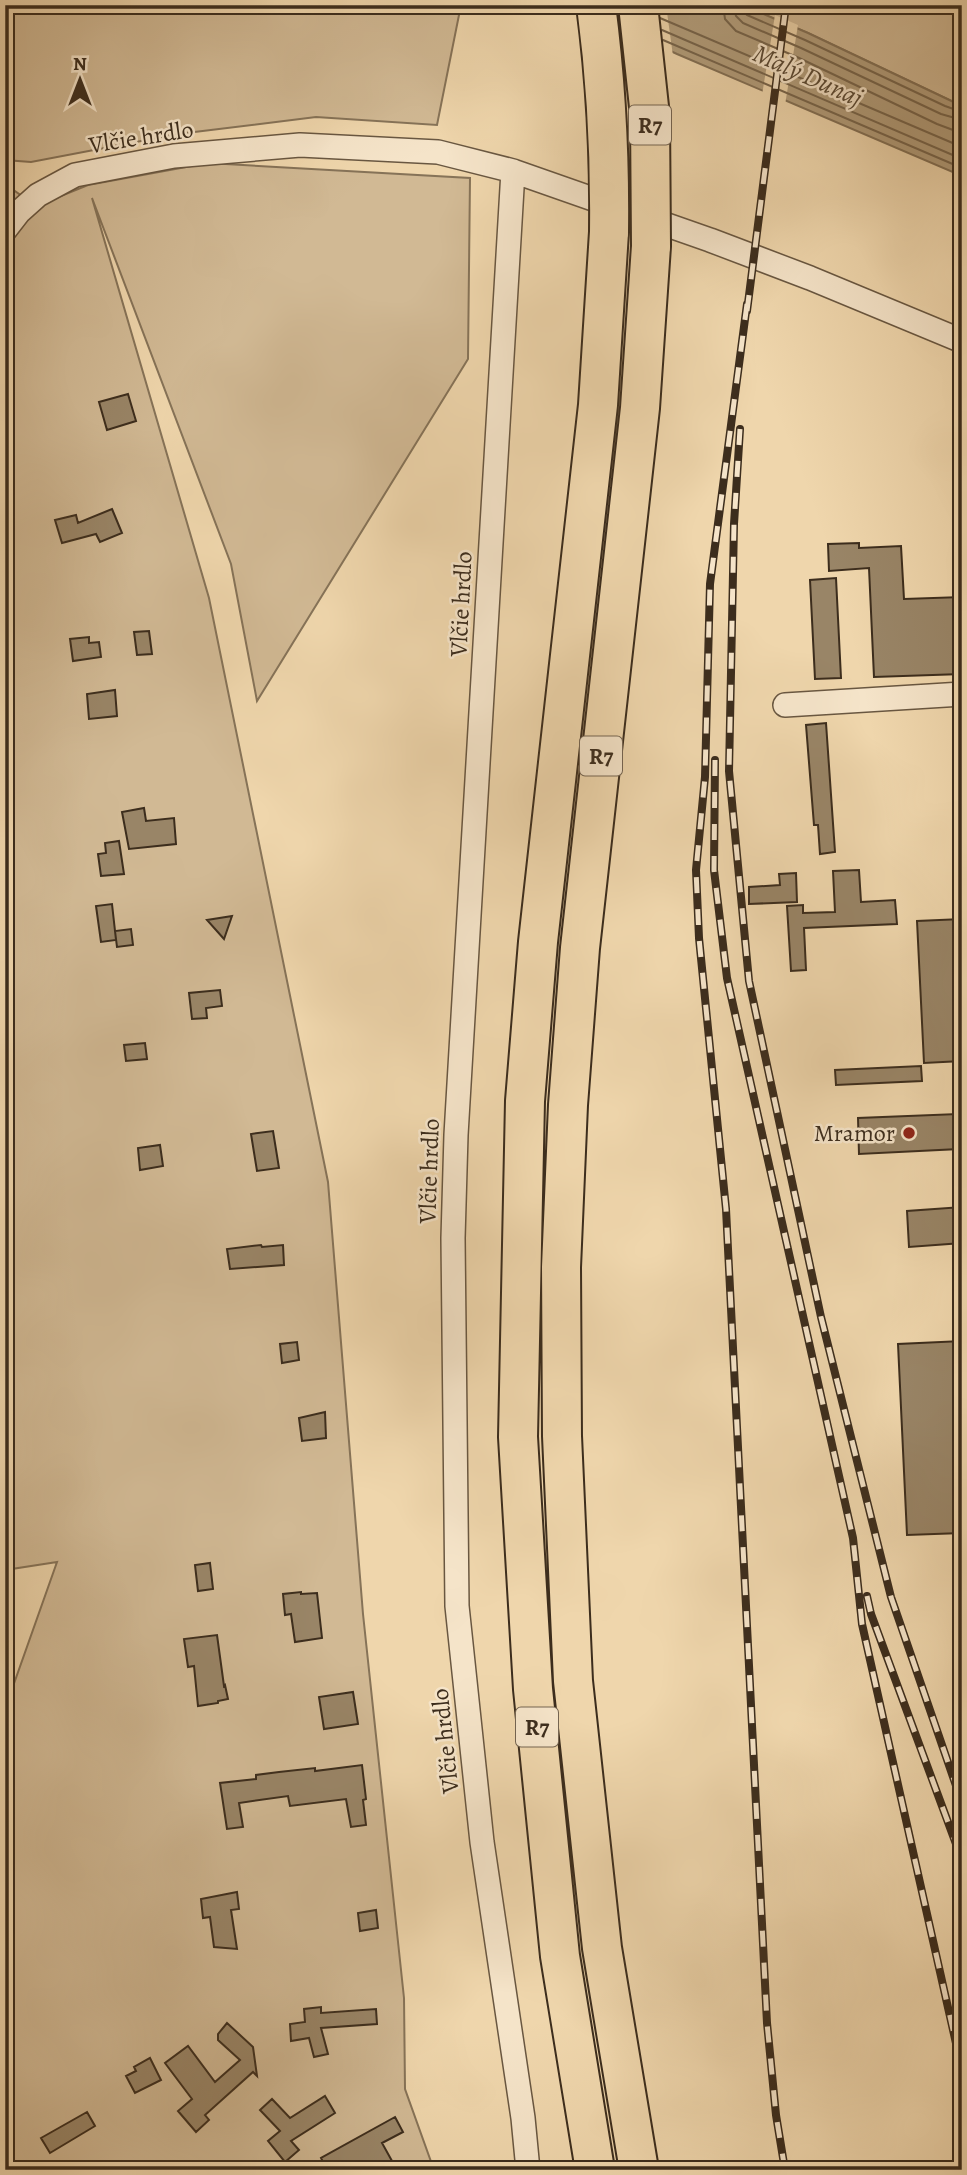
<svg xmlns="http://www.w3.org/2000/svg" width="967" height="2175" viewBox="0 0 967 2175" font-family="Alegreya,serif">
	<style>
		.green { fill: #d1b994; stroke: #867358; stroke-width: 2 }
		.water { fill: #b29d7b; stroke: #837055; stroke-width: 2 }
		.pier { fill: #efd6ac }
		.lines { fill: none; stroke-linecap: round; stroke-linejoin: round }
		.shore { stroke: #77654c; stroke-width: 2 }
		.building { fill: #998567; stroke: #3c2d1d; stroke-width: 2 }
		.minor-casing { stroke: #695741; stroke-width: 26 }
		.motorway-casing { stroke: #3c2d1d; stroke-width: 42 }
		.minor { stroke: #f5e4c9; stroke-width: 23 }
		.motorway { stroke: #efd6ac; stroke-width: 38 }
		.rail-casing { stroke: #3c2d1d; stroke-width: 8 }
		.rail { stroke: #f5e4c9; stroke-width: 5; stroke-dasharray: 16; stroke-linecap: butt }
		.motorway-bridge-casing { stroke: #3c2d1d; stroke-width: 42; stroke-linecap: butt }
		.motorway-bridge { stroke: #efd6ac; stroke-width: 38 }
		.poi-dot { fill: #8f2418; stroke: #f5e4c9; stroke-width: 2.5 }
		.labels { text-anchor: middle; stroke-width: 5; stroke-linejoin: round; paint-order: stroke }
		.shield { fill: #f5e4c9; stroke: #746451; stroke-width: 2 }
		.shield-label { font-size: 23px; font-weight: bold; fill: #3c2d1d }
		.street-label { font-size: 24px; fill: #3c2d1d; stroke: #f5e4c9 }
		.poi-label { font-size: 24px; fill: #3c2d1d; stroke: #f5e4c9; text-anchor: end }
		.water-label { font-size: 26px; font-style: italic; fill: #5a4934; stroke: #f5e4c9 }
	</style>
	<rect width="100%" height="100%" fill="#efd6ac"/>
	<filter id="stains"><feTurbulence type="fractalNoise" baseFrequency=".00286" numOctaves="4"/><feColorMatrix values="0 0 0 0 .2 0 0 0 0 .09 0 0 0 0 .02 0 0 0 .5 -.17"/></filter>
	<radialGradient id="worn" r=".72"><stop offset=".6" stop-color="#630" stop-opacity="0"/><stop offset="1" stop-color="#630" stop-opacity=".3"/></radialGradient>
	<path class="green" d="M5,5H461L437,125L316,117L178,134L31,162L5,160Z
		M753,5H962V106L808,33L754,10Z
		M208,163L470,178L468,359L257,701L231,564L92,198L209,598L328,1182L363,1614L404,1998L405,2089L434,2170H5V1709L57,1562L5,1570V184L36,206L88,185Z"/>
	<path class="water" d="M572,5H742L808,33L962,106V176L677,54Z"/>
	<path class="pier" d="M569,5H666L673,56L570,8Z
		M775,15L798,25L785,105L762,95Z"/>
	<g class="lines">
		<path class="shore" d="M723,5L725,19L736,31L797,57L937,124L953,130L962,131
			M733,5L736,16L743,23L801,48L941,114L962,120
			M742,5L743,11L747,15L805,40L945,106L962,112
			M660,18L962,147
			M662,30L962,159
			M663,40L962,168"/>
	</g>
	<path class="building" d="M128,394L136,421L107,430L99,402Z
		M112,509L122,533L100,542L96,534L62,543L55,520L76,515L78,523Z
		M859,543V548L901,546L904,599L962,597V674L874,677L869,568L829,571L828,544Z
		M836,578L841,678L815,679L810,580Z
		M149,631L152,654L137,655L134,632Z
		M89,637V643L99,642L101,657L73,661L70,639Z
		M115,690L117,716L89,719L87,694Z
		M826,723L835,852L820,854L818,825H814L806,725Z
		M144,808L146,821L174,818L176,844L129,849L122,812Z
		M119,841L124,874L101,876L98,854L106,853L105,843Z
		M859,870L861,902L895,900L897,924L804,928L806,970L791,971L787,906L803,905V913L835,912L833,871Z
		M796,873L797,902L749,904V887L780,885L779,874Z
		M112,904L116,940L101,942L96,906Z
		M232,916L224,939L207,920Z
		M962,919V1061L924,1063L917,921Z
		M131,929L133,945L117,947L115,931Z
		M220,990L222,1006L206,1008L207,1018L192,1019L189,993Z
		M145,1043L147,1059L126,1061L124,1045Z
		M921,1066L922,1081L836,1085L835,1070Z
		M958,1114L959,1149L859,1154L858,1118Z
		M273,1131L279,1168L257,1171L251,1134Z
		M160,1145L163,1166L140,1170L138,1148Z
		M962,1207V1243L909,1247L907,1211Z
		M261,1245L262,1247L283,1245L284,1265L230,1269L227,1249Z
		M962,1341V1533L907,1535L898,1344Z
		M297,1342L299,1360L282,1363L280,1344Z
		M325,1412L326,1438L302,1441L299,1418Z
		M210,1563L213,1589L198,1591L195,1565Z
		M301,1592V1594L317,1593L322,1638L295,1642L291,1614L285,1615L283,1594Z
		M217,1635L224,1686L225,1685L228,1699L218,1701V1703L198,1706L194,1666L188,1667L184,1639Z
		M353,1692L358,1724L324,1729L319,1697Z
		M362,1765L366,1799L363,1800L366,1825L351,1827L346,1799L290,1806L288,1796L239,1803L243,1827L227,1829L220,1783L256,1779V1775L279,1772L315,1768V1771Z
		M237,1892L239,1909L231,1910L237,1949L214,1947L210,1917L203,1918L201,1899Z
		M376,1910L378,1928L360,1931L358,1913Z
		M321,2007V2013L376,2009L377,2024L321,2028L328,2054L314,2057L309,2038L291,2041L290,2024L305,2022L304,2009Z
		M227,2023L253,2047L257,2076L253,2072L205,2115L209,2120L196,2132L178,2111L192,2099L165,2063L188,2046L215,2082L240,2060L218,2040V2034Z
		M150,2058L161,2080L135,2093L126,2076L136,2071L134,2067Z
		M325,2096L335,2113L291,2141L299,2150L285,2162L268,2141L280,2131L260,2110L272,2099L290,2118Z
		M87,2112L95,2126L50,2153L41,2138Z
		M395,2117L403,2132L382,2143L392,2161L386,2165L389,2170H327L321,2158Z"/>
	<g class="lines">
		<g class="minor-casing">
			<path id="minor" d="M513,171L456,1135L453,1238L457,1606L482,1842L523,2118L528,2170
				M5,230L19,212L38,195L75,175L174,156L300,145L438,152L513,171L710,240L810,278L962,341
				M785,705L962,694"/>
		</g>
		<g class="motorway-casing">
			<path id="motorway" d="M595,2170L560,1956L533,1689L518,1437L525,1101L538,942L598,405L609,232
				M639,2170L602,1948L573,1681L562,1436L561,1267L568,1105L580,948L640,408L651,246"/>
		</g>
		<use href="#minor" class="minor"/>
		<use href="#motorway" class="motorway"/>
		<g class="rail-casing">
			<path id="rail" d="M747,304L710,584L705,777L696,870L699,938L726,1209L767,2023L776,2115L785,2170
				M747,311L786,5
				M740,429L734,524L729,771L749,981L821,1317L891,1597L962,1803
				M715,760L714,870L727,978L853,1538L862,1624L962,2070
				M867,1596L871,1614L962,1860"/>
		</g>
		<use href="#rail" class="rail"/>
		<g class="motorway-bridge-casing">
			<path id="motorway-bridge" d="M596,5C606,81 610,155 609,232
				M638,5L650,116L651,246"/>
		</g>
		<use href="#motorway-bridge" class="motorway-bridge"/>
	</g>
	<circle class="poi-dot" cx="909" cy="1133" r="7"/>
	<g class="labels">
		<g class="shield">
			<rect x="629" y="105.5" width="42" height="39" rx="5"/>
			<rect x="580" y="736.5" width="42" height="39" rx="5"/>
			<rect x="516" y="1707.5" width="42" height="39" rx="5"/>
		</g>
		<g class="shield-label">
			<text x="650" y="133">R7</text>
			<text x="601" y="764">R7</text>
			<text x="537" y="1735">R7</text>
		</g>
		<g class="street-label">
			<text transform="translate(141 137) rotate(-9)" y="8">Vlčie hrdlo</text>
			<text transform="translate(461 604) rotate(-87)" y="8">Vlčie hrdlo</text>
			<text transform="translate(429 1171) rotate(-88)" y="8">Vlčie hrdlo</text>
			<text transform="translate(445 1741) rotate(-96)" y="8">Vlčie hrdlo</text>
		</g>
		<g class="poi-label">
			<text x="895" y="1141">Mramor</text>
		</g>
		<g class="water-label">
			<text transform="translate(808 75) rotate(24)" y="9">Malý Dunaj</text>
		</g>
	</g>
	<rect width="967" height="2175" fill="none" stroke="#efd6ac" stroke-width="28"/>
	<rect x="7" y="7" width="953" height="2161" fill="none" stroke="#3c2d1d" stroke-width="3.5"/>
	<rect x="14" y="14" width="939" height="2147" fill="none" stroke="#3c2d1d" stroke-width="2"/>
	<g transform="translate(80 80)" stroke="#f5e4c9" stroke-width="5" paint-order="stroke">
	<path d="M0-5L12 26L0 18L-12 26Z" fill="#3c2d1d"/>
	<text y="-10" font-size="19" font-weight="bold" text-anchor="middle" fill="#3c2d1d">N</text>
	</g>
	<rect width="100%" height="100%" filter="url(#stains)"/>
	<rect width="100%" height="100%" fill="url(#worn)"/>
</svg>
